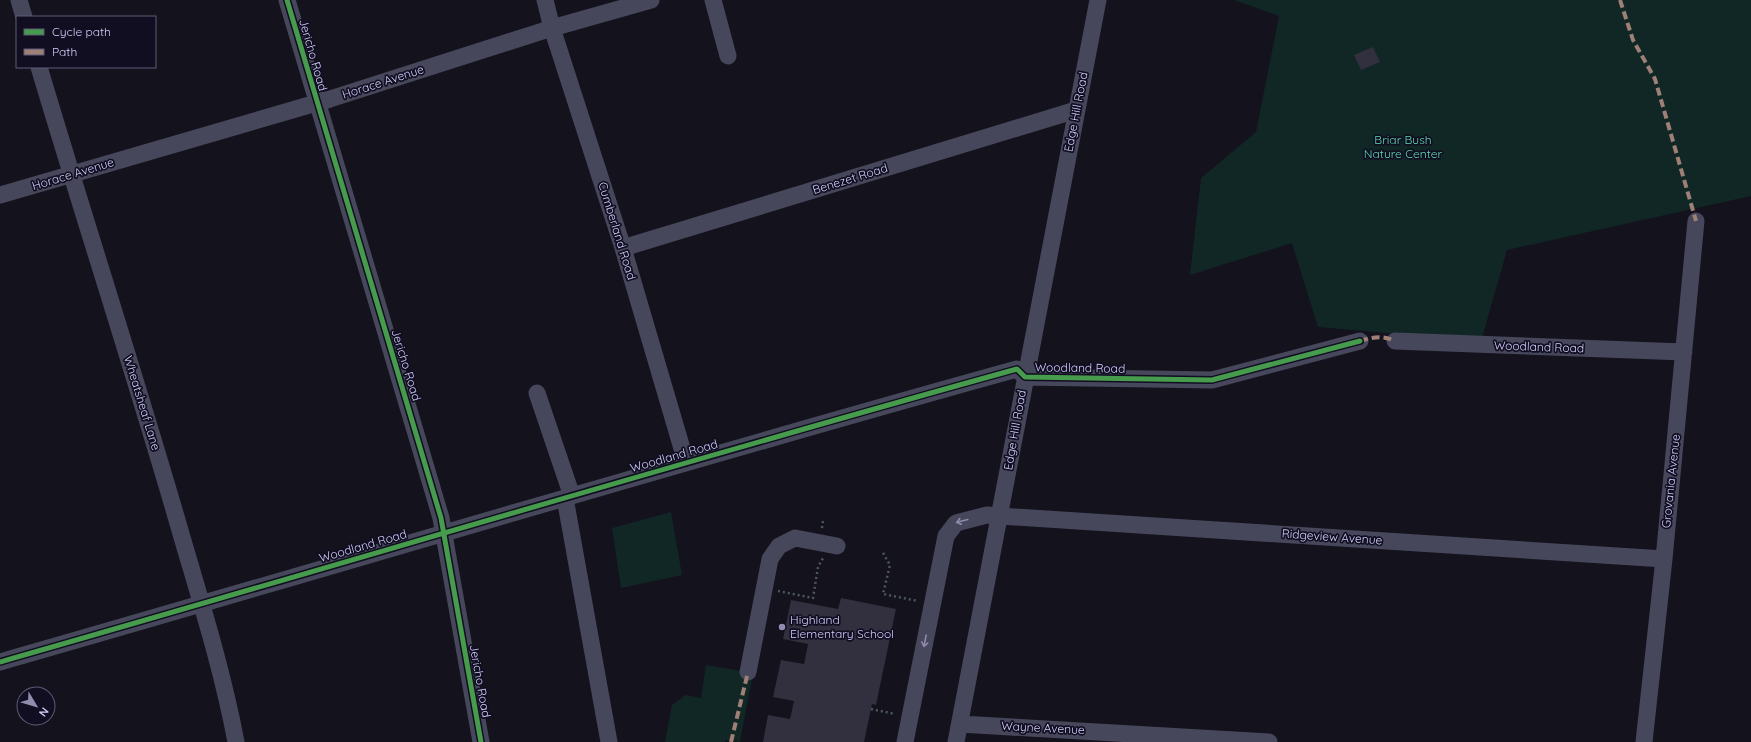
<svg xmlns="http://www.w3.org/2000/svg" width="1751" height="742" viewBox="0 0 1751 742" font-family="Quicksand,sans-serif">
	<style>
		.green { fill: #112726 }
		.building { fill: #322f3e }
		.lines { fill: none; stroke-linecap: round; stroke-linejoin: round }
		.path { stroke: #4a5864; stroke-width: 2.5; stroke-dasharray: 2 3; stroke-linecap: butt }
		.minor { stroke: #47475c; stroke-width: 17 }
		.quiet { stroke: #9e8076; stroke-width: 4; stroke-dasharray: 8 4; stroke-linecap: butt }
		.cycleway-casing { stroke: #100e20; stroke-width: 8 }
		.cycleway { stroke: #469c4c; stroke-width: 5 }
		.oneway { stroke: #8d8aac }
		.poi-dot { fill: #908cae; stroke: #100e20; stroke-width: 1.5 }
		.labels { text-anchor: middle; stroke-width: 3.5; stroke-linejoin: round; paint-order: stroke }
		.street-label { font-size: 12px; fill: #d3cefd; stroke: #100e20 }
		.park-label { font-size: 12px; fill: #5edab8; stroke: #100e20 }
		.poi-label { font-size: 12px; fill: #d3cefd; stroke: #100e20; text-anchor: start }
	</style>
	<rect width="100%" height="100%" fill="#14121c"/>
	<path class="green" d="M1234,0H1751V196L1507,250L1481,341L1318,327L1292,243L1190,275L1201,178L1256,132L1279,16Z
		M671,512L682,575L621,588L612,528Z
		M706,665L753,673L740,742L725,740V742H665L672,705L686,695L701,698Z"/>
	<path class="building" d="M1373,47L1380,62L1361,70L1354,55Z
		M841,598L896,609L876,705L872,704L864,742H763L768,715L790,719L794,701L773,697L781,660L804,664L808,644L783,639L791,600L838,609Z"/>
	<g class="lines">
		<path class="path" d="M822,528L823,521
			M883,553L890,565L883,594L918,601
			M778,591L813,598L818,567L823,558
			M871,709L895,714"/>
		<path class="minor" d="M19,0L24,17
			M287,0L441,518L481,742
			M545,0L552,28L623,248L686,462
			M713,0L728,56
			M39,67C84,218 133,369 177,520C198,593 222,667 236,742
			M0,195L330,99L552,28L651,0
			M623,248L1076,110
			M1395,341L1684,352
			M537,393L572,496
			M565,498L609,742
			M0,662C339,565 677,463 1017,369L1025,377L1212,380L1360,341
			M748,672L770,559L779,546L795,538L837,546
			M960,724L1269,742
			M905,742L946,536L956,523L987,515L1000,516L1664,559
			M956,742L1098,0
			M1644,742L1664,559L1696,221"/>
		<path class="quiet" d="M1620,0L1633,40L1655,79L1696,221
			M1360,341C1373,337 1382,335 1395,341
			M731,742L748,672"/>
		<g class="cycleway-casing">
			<path id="cycleway" d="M287,0L441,518L481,742
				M0,662C339,565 677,463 1017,369L1025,377L1212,380L1360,341"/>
		</g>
		<use href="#cycleway" class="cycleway"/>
	</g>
	<defs><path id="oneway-shaft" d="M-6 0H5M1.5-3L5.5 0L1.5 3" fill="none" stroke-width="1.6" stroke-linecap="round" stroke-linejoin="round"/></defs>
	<g class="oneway">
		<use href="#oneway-shaft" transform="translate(962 521) rotate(165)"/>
		<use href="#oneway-shaft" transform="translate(925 641) rotate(101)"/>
	</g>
	<circle class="poi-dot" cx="782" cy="627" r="4"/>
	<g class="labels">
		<g class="street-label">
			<text transform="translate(313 55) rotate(74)" y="4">Jericho Road</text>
			<text transform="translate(383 82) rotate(-18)" y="4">Horace Avenue</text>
			<text transform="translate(1076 112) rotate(-79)" y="4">Edge Hill Road</text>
			<text transform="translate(73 174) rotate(-17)" y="4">Horace Avenue</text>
			<text transform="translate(850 179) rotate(-17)" y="4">Benezet Road</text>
			<text transform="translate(617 231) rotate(73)" y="4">Cumberland Road</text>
			<text transform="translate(1539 347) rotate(2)" y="4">Woodland Road</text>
			<text transform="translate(406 365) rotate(73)" y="4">Jericho Road</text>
			<text transform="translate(1080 368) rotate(1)" y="4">Woodland Road</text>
			<text transform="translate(142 403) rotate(73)" y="4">Wheatsheaf Lane</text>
			<text transform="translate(1015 430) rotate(-80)" y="4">Edge Hill Road</text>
			<text transform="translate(674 456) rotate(-16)" y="4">Woodland Road</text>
			<text transform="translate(1671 481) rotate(-84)" y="4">Grovania Avenue</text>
			<text transform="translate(1332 537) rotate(4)" y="4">Ridgeview Avenue</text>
			<text transform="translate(363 546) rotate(-16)" y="4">Woodland Road</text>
			<text transform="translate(480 681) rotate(80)" y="4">Jericho Road</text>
			<text transform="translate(1043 728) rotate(3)" y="4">Wayne Avenue</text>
		</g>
		<g class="park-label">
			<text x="1403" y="144">Briar Bush<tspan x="1403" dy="14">Nature Center</tspan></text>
		</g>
		<g class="poi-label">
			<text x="790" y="624">Highland<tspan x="790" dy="14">Elementary School</tspan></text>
		</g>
	</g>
	<rect x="16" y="16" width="140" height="52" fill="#100e20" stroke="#5e5b78"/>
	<rect x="24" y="29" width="20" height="6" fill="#469c4c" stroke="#5e5b78"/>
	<text x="52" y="36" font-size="12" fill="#d3cefd">Cycle path</text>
	<rect x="24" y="49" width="20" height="6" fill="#9e8076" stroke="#5e5b78"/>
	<text x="52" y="56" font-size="12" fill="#d3cefd">Path</text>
	<g transform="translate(36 706) rotate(128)"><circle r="19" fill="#100e20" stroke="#5e5b78"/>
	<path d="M0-3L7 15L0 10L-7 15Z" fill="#908cae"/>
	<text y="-6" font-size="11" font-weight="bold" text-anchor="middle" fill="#d3cefd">N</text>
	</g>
</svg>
